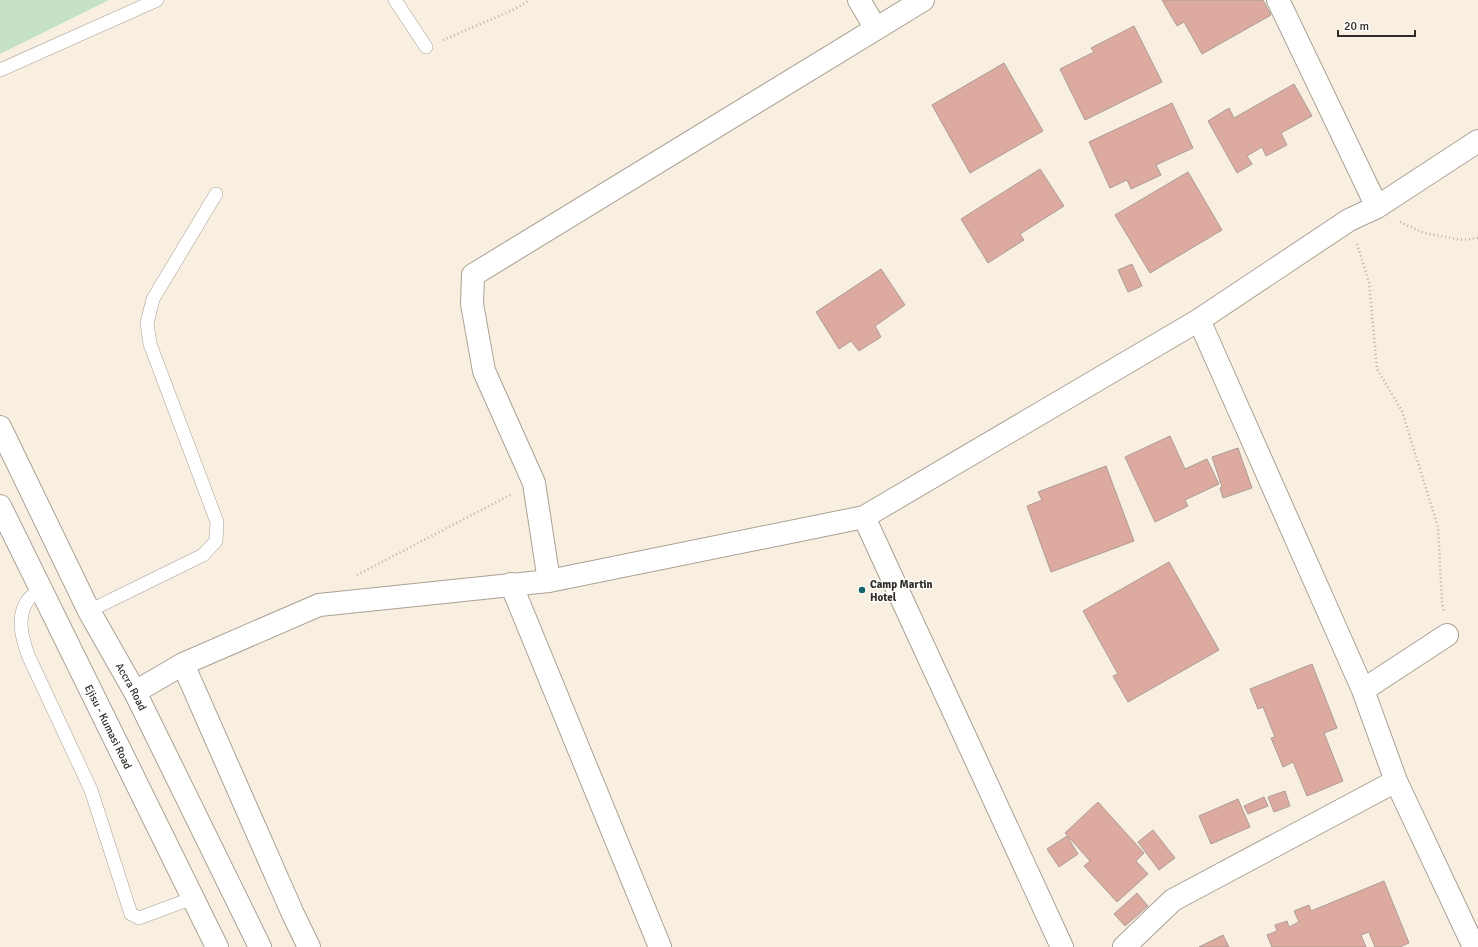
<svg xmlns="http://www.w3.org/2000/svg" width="1478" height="947" viewBox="0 0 1478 947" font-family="Signika,sans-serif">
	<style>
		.green { fill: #c5e2c5 }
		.building { fill: #dcaa9e; stroke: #ad9c98 }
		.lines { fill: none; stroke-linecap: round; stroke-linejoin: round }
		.lane-casing { stroke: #a9a194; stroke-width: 14 }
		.street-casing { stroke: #a9a194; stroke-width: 24 }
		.highway-casing { stroke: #a9a194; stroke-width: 24 }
		.path { stroke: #b7b0a5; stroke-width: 2.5; stroke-dasharray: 1 3; stroke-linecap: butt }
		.lane { stroke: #fff; stroke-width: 13 }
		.street { stroke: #fff; stroke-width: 22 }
		.highway { stroke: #fff; stroke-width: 22 }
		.poi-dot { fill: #17656b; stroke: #fffdfa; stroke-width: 1.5 }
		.labels { text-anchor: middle; stroke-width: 3; stroke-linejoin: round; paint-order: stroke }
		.poi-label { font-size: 11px; font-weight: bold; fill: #302c27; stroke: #fffdfa; text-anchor: start }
		.street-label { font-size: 11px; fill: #302c27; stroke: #fffdfa }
	</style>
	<rect width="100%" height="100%" fill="#f8efe1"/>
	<path class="green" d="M0,0H109L0,54Z"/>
	<path class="building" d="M1162,0H1263L1271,15L1202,54L1184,22L1177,26Z
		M1134,26L1162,82L1085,120L1060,69L1094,52L1091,48Z
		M1004,63L1043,131L970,173L932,105Z
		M1294,84L1312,116L1281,133L1287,145L1266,156L1262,147L1247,156L1252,164L1237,173L1208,121L1229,108L1234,118Z
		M1172,103L1193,148L1156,165L1161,175L1131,189L1127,180L1110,188L1089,142Z
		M1040,169L1064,206L1020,234L1024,240L988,263L961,219Z
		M1188,172L1222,230L1150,273L1115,215Z
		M1132,264L1142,286L1128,292L1118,270Z
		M881,269L905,305L875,326L881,337L859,351L851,341L839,349L816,312Z
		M1170,436L1185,469L1207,459L1219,484L1185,500L1188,506L1155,522L1125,457Z
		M1238,448L1252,488L1223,498L1220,488L1222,487L1212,457Z
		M1106,466L1134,541L1051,572L1027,506L1042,500L1038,492Z
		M1169,562L1219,650L1128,702L1113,676L1118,674L1083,611Z
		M1312,664L1337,728L1324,733L1343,781L1307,796L1293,762L1283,767L1271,738L1275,737L1263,707L1258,709L1250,689Z
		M1285,791L1290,806L1274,812L1268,797Z
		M1264,797L1268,806L1248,814L1244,806Z
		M1238,799L1250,827L1211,844L1199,816Z
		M1098,802L1144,853L1136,861L1148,874L1117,902L1084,866L1090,861L1065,833Z
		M1153,830L1175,858L1159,870L1138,842Z
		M1067,836L1078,854L1059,867L1047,849Z
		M1384,881L1409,943L1400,947H1375L1369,932L1361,935L1366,947H1272L1267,935L1277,931L1275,925L1287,921L1289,927L1299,922L1294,911L1309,905L1311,911Z
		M1137,893L1148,906L1125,926L1114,914Z
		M1223,935L1229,947H1199Z"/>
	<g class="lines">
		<g class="lane-casing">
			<path id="lane" d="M395,0L426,47
				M0,70L157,0
				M40,590C36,593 31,596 28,600C16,616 22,638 28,655L91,790L131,914L139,918L193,898
				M89,611L203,555L216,541L217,522L150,344L147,323L153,299L216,194"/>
		</g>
		<g class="street-casing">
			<path id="street" d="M859,0L876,29
				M1278,0L1377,207
				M1199,320L1363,690L1396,781L1474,947
				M864,517L1062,947
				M549,581L534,483L484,371L472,304L473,275L923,0
				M511,584L660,947
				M183,664L293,914L309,947
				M1363,690L1447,635
				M135,692L183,664L319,605L549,581L864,517L1199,320L1349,220L1377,207L1478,141
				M1124,947L1173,900L1396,781"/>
		</g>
		<g class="highway-casing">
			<g id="highway">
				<path id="s1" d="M0,427L89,611L135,692L260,947"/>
				<path id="s2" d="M0,506L217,947"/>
			</g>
		</g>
		<path class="path" d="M443,40L513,10L530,0
			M1400,222L1424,233L1462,240L1478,238
			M1357,244L1369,282L1377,369L1402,411L1438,527L1442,602L1444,612
			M357,575L512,494"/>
		<use href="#lane" class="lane"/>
		<use href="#street" class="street"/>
		<use href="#highway" class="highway"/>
	</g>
	<circle class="poi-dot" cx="862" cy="590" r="4"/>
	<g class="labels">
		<g class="poi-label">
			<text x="870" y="588">Camp Martin<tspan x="870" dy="13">Hotel</tspan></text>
		</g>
		<g class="street-label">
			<text dy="4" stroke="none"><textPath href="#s1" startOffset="291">Accra Road</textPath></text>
			<text dy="4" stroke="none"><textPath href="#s2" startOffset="246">Ejisu - Kumasi Road</textPath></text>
		</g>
	</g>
	<path d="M1338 30v6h77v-6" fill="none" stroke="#302c27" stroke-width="2"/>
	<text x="1344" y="30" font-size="12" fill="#302c27" stroke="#fffdfa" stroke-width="3" paint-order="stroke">20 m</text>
</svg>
